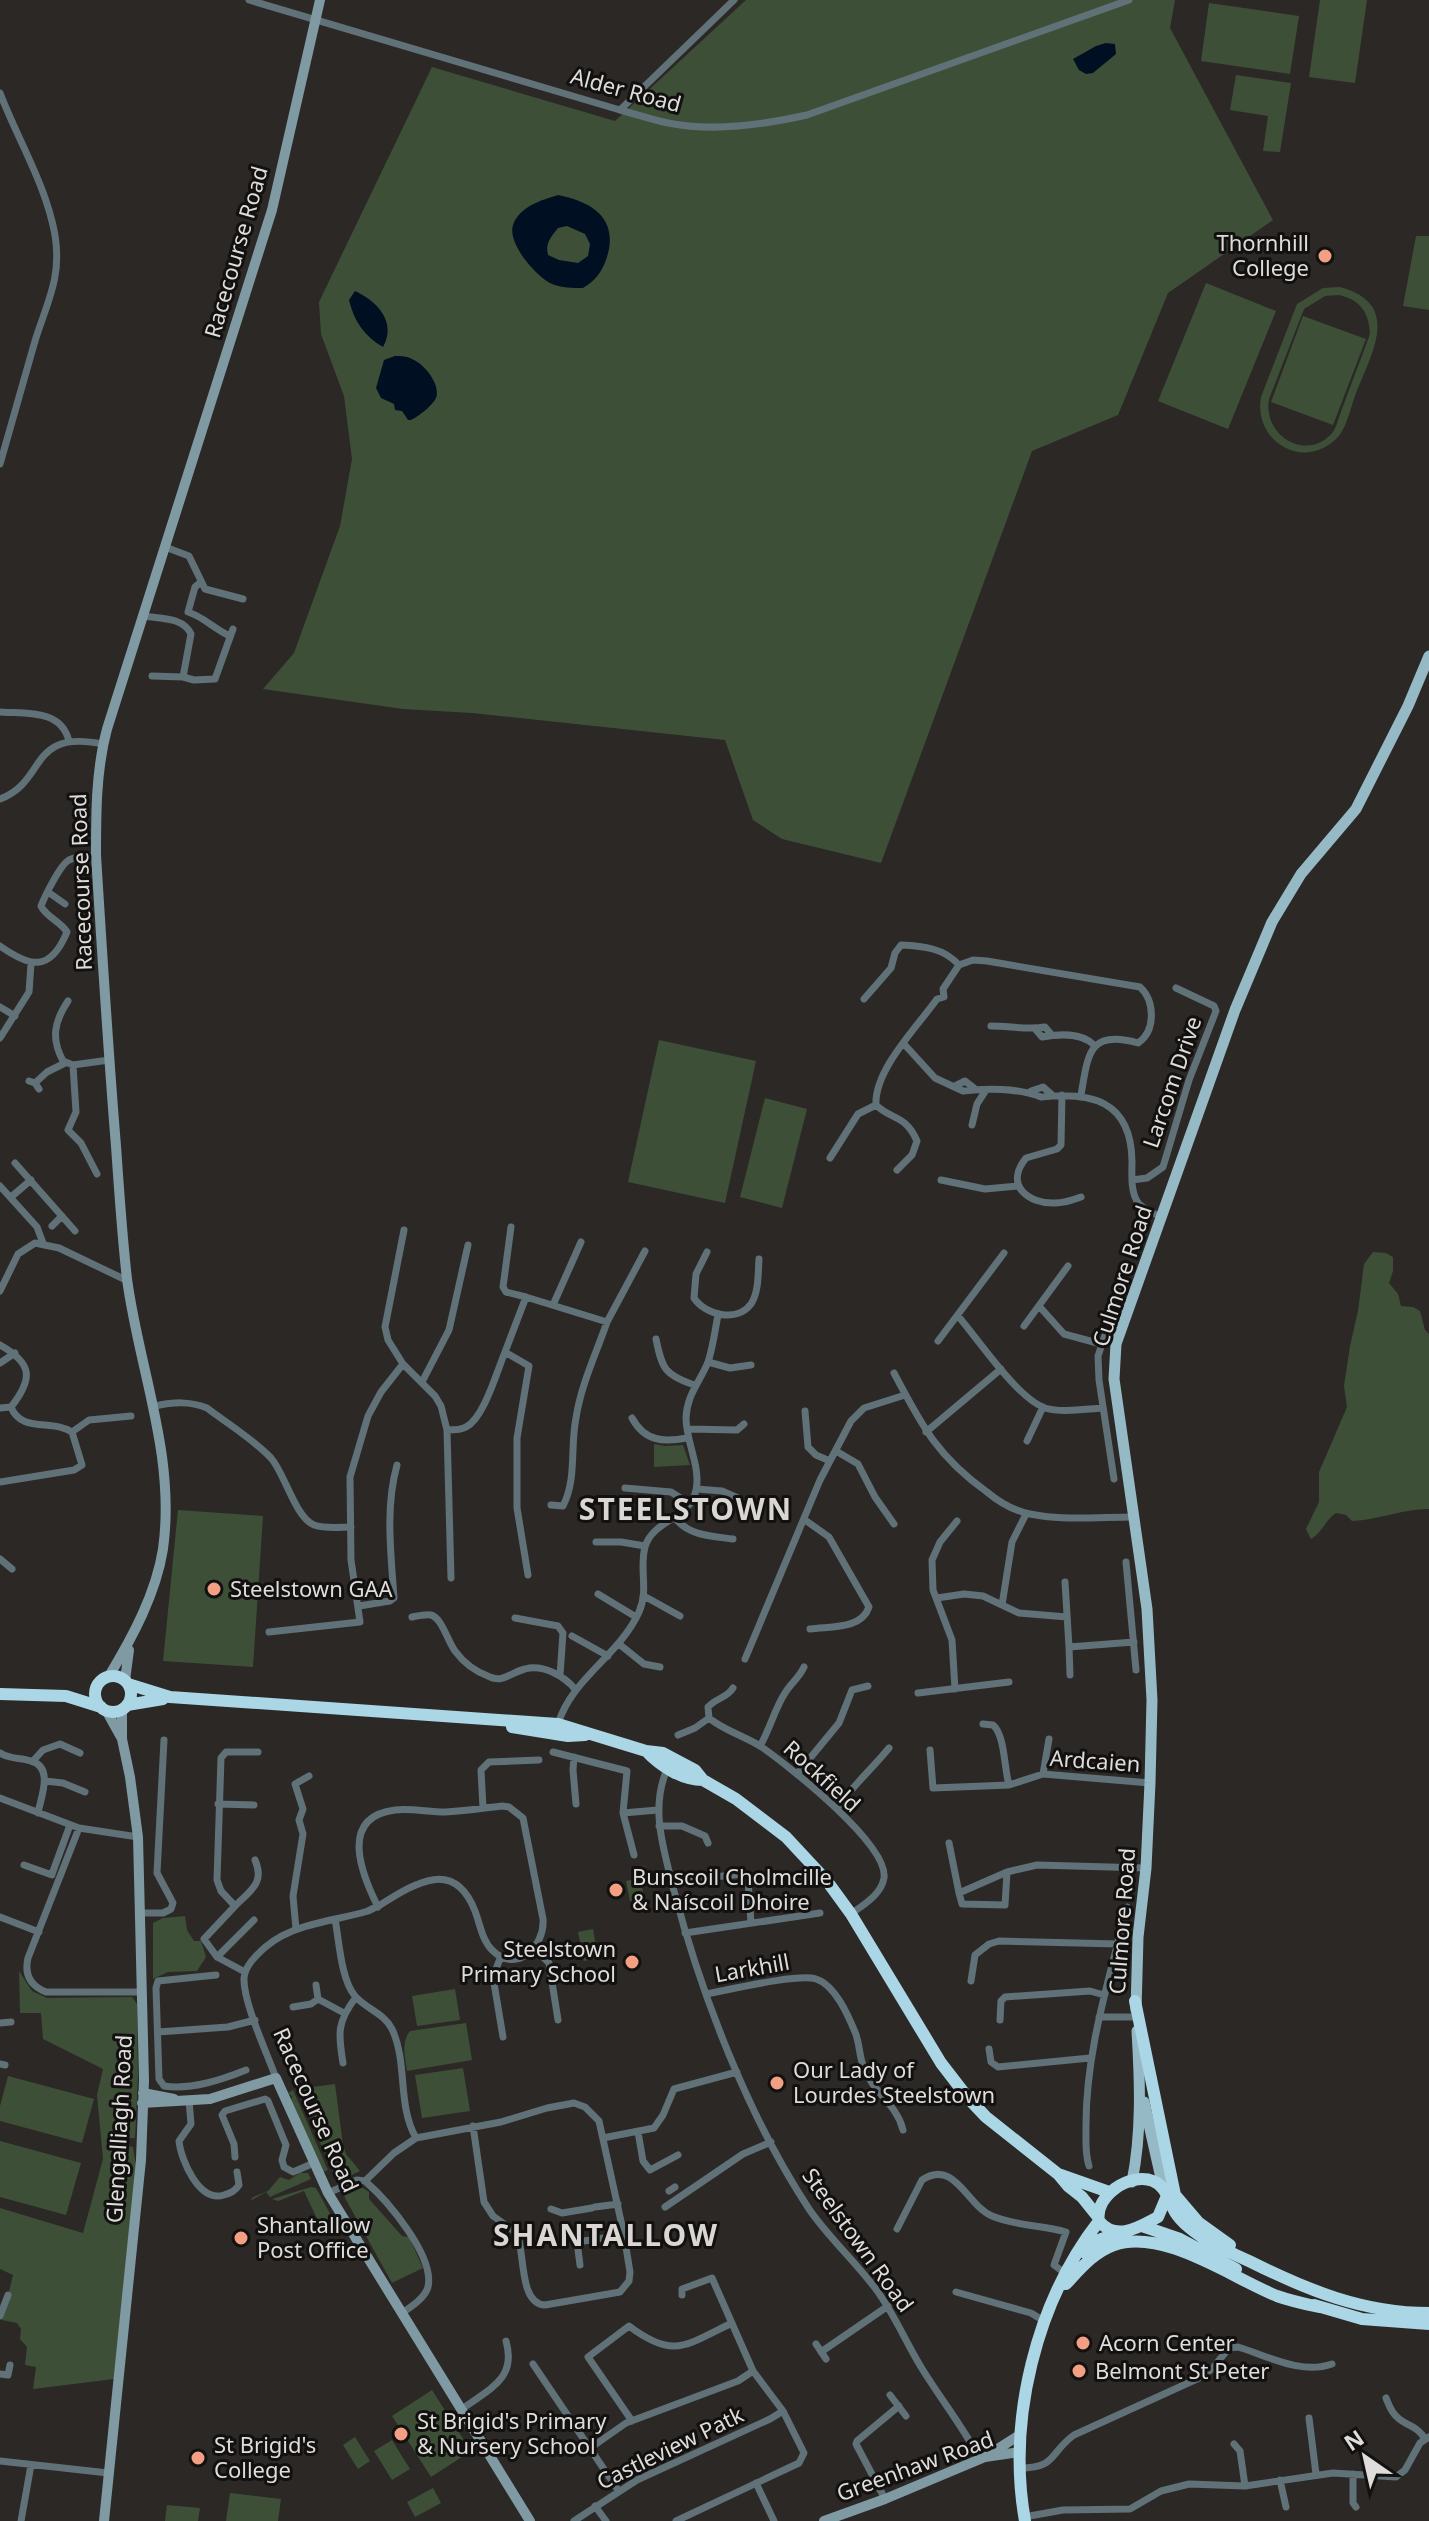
<svg xmlns="http://www.w3.org/2000/svg" width="1429" height="2521" viewBox="0 0 1429 2521" font-family="'Noto Sans',sans-serif">
	<style>
		.green { fill: #3d5037; fill-rule: evenodd }
		.water { fill: #001022; fill-rule: evenodd }
		.lines { fill: none; stroke-linecap: round; stroke-linejoin: round }
		.street { stroke: #607177; stroke-width: 7 }
		.secondary { stroke: #7f9aa3; stroke-width: 10 }
		.primary { stroke: #96b9c6; stroke-width: 11 }
		.highway { stroke: #abd6e5; stroke-width: 12 }
		.poi-dot { fill: #f39f83; stroke: #121110; stroke-width: 3 }
		.labels { text-anchor: middle; stroke-width: 6; stroke-linejoin: round; paint-order: stroke }
		.street-label { font-size: 22px; fill: #dfdddc; stroke: #121110 }
		.poi-label { font-size: 22px; fill: #dfdddc; stroke: #121110; text-anchor: start }
		.district-label { font-size: 30px; font-weight: bold; letter-spacing: 2px; fill: #d9d6d3; stroke: #121110 }
	</style>
	<rect width="100%" height="100%" fill="#2b2826"/>
	<path class="green" d="M746,0H1175L1170,28L1273,220L1168,293L1118,415L1032,451L881,863L782,839L753,820L725,740L472,713L403,709L263,689L294,653L340,526L352,459L344,396L321,334L319,302L432,67L615,121Z
		M1320,0H1367L1355,83L1309,77Z
		M1209,3L1299,16L1290,74L1201,61Z
		M1236,75L1291,83L1280,152L1263,151L1268,116L1230,110Z
		M1416,236H1429V310L1403,306Z
		M1206,283L1276,311L1228,429L1158,401Z
		M1340,287C1402,304 1372,352 1356,393C1351,406 1347,428 1337,438C1303,472 1253,441 1261,397L1297,304L1323,288ZM1339,295C1360,300 1369,312 1370,334C1361,359 1351,384 1342,409C1339,416 1337,426 1333,432C1308,463 1262,436 1269,399L1304,309L1325,296Z
		M1303,316L1366,339L1333,425L1271,402Z
		M659,1040L756,1061L725,1203L628,1182Z
		M765,1098L807,1109L782,1208L740,1197Z
		M1373,1252L1386,1253L1393,1257V1271L1389,1283L1398,1294L1401,1306L1413,1307L1420,1311L1425,1330L1429,1334V1509C1402,1509 1378,1520 1352,1521L1346,1515L1336,1513C1325,1520 1322,1533 1311,1539L1306,1529L1319,1502V1472L1347,1407L1344,1386L1350,1346L1358,1311L1364,1264Z
		M654,1444L665,1446L683,1445L690,1465L654,1467Z
		M178,1510L263,1516L253,1667L163,1661Z
		M645,1866L648,1884L642,1885L644,1898L630,1901L626,1881L641,1878L639,1867Z
		M185,1916L187,1930L194,1941H201L206,1957L197,1971L168,1972L153,1979V1923L163,1918Z
		M593,1929L598,1958L584,1961L578,1932Z
		M19,1971L32,1991L47,1998L132,1997L137,2004L138,2077L135,2138H129V2146L133,2147L136,2166L114,2379L33,2389L36,2367L25,2365L27,2347L20,2339L21,2329L17,2323L2,2320L13,2275L0,2269V2208L83,2233L103,2159L97,2095L103,2069L43,2039L41,2013H20Z
		M455,1989L460,2020L417,2026L412,1996Z
		M466,2023L472,2060L407,2071C405,2057 401,2042 410,2031Z
		M463,2068L470,2111L422,2118L415,2075Z
		M8,2076L94,2099L82,2143L0,2121V2106Z
		M335,2084L343,2145L346,2154L360,2171L341,2180L336,2179L297,2089Z
		M293,2090L328,2170L323,2172L291,2103L292,2096L288,2093Z
		M0,2141L81,2163L66,2215L0,2197Z
		M300,2173H308L311,2179L270,2197L266,2192L250,2201L253,2197L268,2191L280,2177L289,2180Z
		M311,2187L316,2188L333,2219L323,2224L319,2223L304,2191L278,2201L272,2199Z
		M352,2187L363,2188L369,2192V2199L402,2236L409,2237L423,2268L392,2283L345,2198L343,2191Z
		M432,2390L471,2451L431,2477L392,2416Z
		M355,2437L370,2461L358,2469L343,2445Z
		M392,2440L410,2469L392,2480L374,2451Z
		M433,2488L441,2503L415,2517L407,2502Z
		M230,2493L281,2499L278,2521H226Z
		M167,2505L200,2508L198,2521H165Z"/>
	<path class="water" d="M1106,43L1115,44L1116,54L1093,73L1086,74L1079,70L1073,59L1096,46Z
		M558,195C594,202 620,220 606,260C601,273 595,281 583,288C572,288 562,288 552,284C536,277 507,243 513,225C520,206 542,200 558,195ZM567,226L585,234L590,244L588,256L578,263L559,260L548,255C545,243 551,237 558,228Z
		M355,291C377,301 397,322 383,347C364,336 354,321 349,300Z
		M395,356C401,356 408,356 414,360C425,365 441,385 436,398C433,405 418,417 411,420H408L402,411L395,410L394,404L381,398L376,388L384,360Z"/>
	<g class="lines">
		<path class="street" d="M249,0L620,110C636,114 652,120 668,123C713,132 762,125 807,115L1129,0
			M0,93C18,140 46,185 55,235C62,278 47,302 35,341C23,382 12,423 0,464
			M620,110L734,0
			M165,547L189,556L205,589L243,599
			M201,582L195,587L188,612C204,617 214,629 230,636
			M144,616C161,619 183,617 191,634L183,677L152,676
			M183,677L194,680L215,679L233,629
			M0,712C27,714 61,709 69,741
			M0,799C48,781 27,729 103,744
			M48,892L65,904
			M0,946C30,967 50,973 67,932C60,921 46,917 41,906C45,896 60,865 69,860C77,856 88,856 96,855
			M864,999L891,968L895,953L901,945C923,946 944,948 959,965L973,960L987,961L1140,987C1155,1001 1156,1031 1138,1043C1088,1029 1088,1055 1081,1095
			M68,1001C54,1022 51,1039 63,1061L73,1065L109,1060
			M0,1007L15,1016
			M991,1026C1009,1026 1028,1030 1045,1027L1051,1034
			M1036,1030L1042,1037C1059,1034 1081,1032 1094,1045
			M0,1038L29,992L31,964
			M904,1044L935,1078L963,1091C986,1088 1018,1088 1041,1097C1091,1092 1131,1100 1132,1161C1132,1174 1130,1193 1139,1204C1144,1209 1154,1213 1160,1217
			M73,1065L76,1112L68,1130L81,1143L97,1174
			M29,1081L35,1083L39,1089
			M35,1083L47,1072L65,1063
			M955,1086L965,1081L974,1088
			M1031,1091L1043,1087L1051,1094
			M1062,1095L1061,1145L1057,1149L1026,1158C1004,1185 1028,1204 1055,1203C1064,1203 1073,1200 1081,1197
			M876,1105C891,1120 905,1114 917,1141L912,1155L897,1170
			M972,1125L977,1104L986,1090
			M830,1158L858,1114L876,1105C874,1070 917,1027 937,999L944,997L943,989L959,965
			M15,1163L75,1231
			M941,1180L985,1189L1019,1186
			M1132,1180L1147,1178L1163,1167L1189,1080L1216,1011L1214,1006L1176,988
			M0,1186L37,1227L43,1243
			M11,1197L31,1180
			M52,1226L62,1216
			M511,1227L503,1287L506,1292L526,1297
			M707,1252L696,1274L694,1298C705,1315 737,1323 751,1304C759,1292 758,1273 759,1259
			M0,1291L18,1254L35,1243L59,1248L128,1281
			M553,1305L581,1242
			M1039,1306L1064,1334L1101,1344
			M958,1316C978,1339 1017,1398 1045,1408C1062,1413 1085,1409 1102,1408
			M607,1322L645,1251
			M1024,1326L1068,1266
			M656,1339C662,1369 665,1375 694,1385
			M938,1341L1004,1253
			M0,1345C32,1363 34,1378 11,1407L0,1408
			M505,1352L526,1297L607,1322C596,1354 581,1385 576,1418C570,1447 577,1479 563,1506L551,1505
			M708,1362L730,1368L751,1365
			M0,1363L15,1353
			M403,1364L435,1396L441,1406L447,1430L451,1578
			M894,1373C922,1426 937,1456 987,1492C999,1502 1015,1511 1030,1514C1064,1521 1100,1517 1134,1517
			M422,1382L449,1330L468,1245
			M155,1406C174,1402 189,1401 207,1408C228,1424 253,1439 271,1458C285,1474 295,1517 314,1525C326,1529 340,1527 351,1527
			M805,1411L808,1447L816,1455L830,1461
			M632,1418C645,1442 664,1442 687,1438
			M688,1429L737,1430L744,1424
			M447,1430C454,1430 461,1430 466,1427C484,1418 497,1371 505,1352L529,1366L517,1438V1508L528,1575
			M72,1432L89,1420L131,1416
			M926,1432L1001,1369
			M1027,1441L1043,1407
			M836,1451L858,1464L875,1497L894,1524
			M1114,1479L1099,1380L1098,1356L1121,1288L1119,1280
			M0,1482L74,1470L82,1465L72,1432C52,1419 21,1433 11,1407
			M625,1488L671,1492L690,1504
			M697,1489L722,1491L738,1498
			M675,1518C689,1536 711,1536 733,1539
			M805,1520L829,1537L869,1607C861,1630 830,1626 810,1629
			M596,1542H621L645,1546
			M0,1559L12,1569
			M1126,1562L1136,1670
			M1065,1582L1069,1647
			M598,1594L636,1617
			M644,1596L680,1616
			M937,1598L964,1594L983,1596L1019,1613L1067,1617
			M1002,1605L1012,1542L1026,1514
			M359,1606L390,1601L394,1598C391,1553 385,1508 397,1465
			M412,1617C417,1616 426,1614 431,1615C442,1618 448,1642 455,1651C463,1662 476,1672 490,1677C503,1683 512,1672 525,1669C543,1664 564,1676 575,1689
			M515,1618L558,1626L563,1633L560,1675
			M269,1632L360,1622L351,1560L350,1477L368,1416L381,1392L403,1364L388,1340L385,1327L404,1230
			M572,1636L608,1656
			M619,1644L644,1664L660,1667
			M745,1659L820,1480L851,1421L864,1408L905,1395
			M1070,1675L1069,1647L1134,1642
			M733,1688C727,1698 716,1698 708,1707L709,1718C726,1732 746,1736 763,1748C790,1767 889,1845 884,1878C881,1895 864,1904 851,1914
			M955,1689L952,1640L933,1590L932,1560L940,1542L957,1521
			M918,1693L1009,1682
			M558,1724C572,1678 619,1656 639,1612C649,1590 639,1569 645,1547C653,1519 690,1520 696,1490C701,1467 686,1442 686,1418C687,1394 700,1382 708,1362C713,1347 715,1330 718,1315
			M983,1724L993,1725C1005,1735 1004,1768 1009,1785
			M678,1735L695,1728L709,1718
			M760,1746C770,1729 775,1708 785,1693C791,1683 799,1678 804,1667
			M930,1750L933,1788L1009,1785L1043,1774L1150,1783
			M553,1752L627,1771L623,1813L634,1855
			M0,1753C11,1760 20,1757 31,1761C54,1767 41,1797 38,1813
			M574,1757L573,1770L576,1804
			M33,1761L43,1750L60,1744L80,1753
			M668,1767C649,1808 664,1850 674,1891C702,1997 749,2118 809,2209C828,2237 855,2261 875,2288C894,2313 905,2341 921,2367C940,2398 963,2427 980,2459
			M797,1774L839,1723L852,1690L868,1686
			M1043,1774L1049,1739
			M45,1781L63,1783L85,1792
			M0,1798L79,1828L138,1837
			M218,1804L254,1805
			M483,1808L481,1770L489,1762L539,1760
			M837,1809C851,1787 872,1769 889,1748
			M623,1813L658,1810
			M659,1826H682L705,1836L708,1843
			M79,1828L28,1958C24,1975 31,1986 46,1992H142
			M949,1843L959,1893
			M24,1865L52,1875
			M1007,1872L1005,1905L962,1904L959,1893L1007,1872L1037,1865L1146,1868
			M52,1874L70,1825
			M672,1881L744,1874L748,1880L751,1923
			M235,1906C251,1890 265,1883 255,1860
			M140,1913H163L171,1909L173,1903L157,1873L164,1740
			M0,1917L39,1932
			M335,1919C339,1940 341,1980 355,1996C366,2009 384,2013 392,2029C408,2063 397,2105 416,2138
			M296,1929L293,1896L303,1834L299,1820L303,1809L295,1784L309,1776
			M685,1933L820,1913
			M535,1949L549,1963L558,2020
			M501,1956L493,1977L503,2037
			M217,1957L254,1920
			M245,1972L217,1957L204,1939L235,1906L221,1891L217,1880L221,1758L226,1752H258
			M216,1975L158,1981L156,1988L159,2079L164,2086C191,2090 221,2080 246,2070
			M971,1981L975,1955L989,1944L999,1941L1118,1944
			M316,1985L318,1999L344,2013
			M706,1994C728,1990 799,1973 816,1979C835,1985 848,2015 855,2032C860,2044 859,2057 864,2068C873,2093 897,2104 903,2130
			M293,2007L311,2004L318,1999
			M1099,2017H1136
			M1000,2020L1001,2001L1005,1997L1090,1991L1104,1995
			M0,2023L11,2022
			M158,2032L228,2027L255,2020
			M989,2049L991,2062L998,2067L1090,2058
			M343,2063C338,2033 337,2022 356,1997
			M0,2064L5,2065
			M276,2078C267,2053 243,2002 244,1978C245,1969 250,1962 256,1956C285,1923 328,1923 368,1911L380,1905C414,1884 454,1857 475,1911C480,1924 482,1940 492,1950C517,1975 545,1946 543,1919L523,1818L509,1807L502,1806C483,1808 464,1811 445,1812C428,1812 411,1808 395,1810C338,1817 362,1875 378,1907
			M189,2100L191,2124L179,2141C181,2160 199,2203 224,2195C231,2193 235,2191 239,2185L237,2172
			M638,2132L643,2161L650,2170L678,2155
			M603,2138L654,2128L663,2115L674,2089L737,2072
			M235,2157L234,2144L222,2115L225,2111L265,2099L268,2101L286,2145L282,2160L284,2167L293,2172L314,2163
			M1089,2166C1085,2154 1086,2142 1086,2130C1085,2053 1109,1980 1127,1907
			M365,2181C387,2200 435,2256 428,2287C425,2298 411,2307 402,2313
			M669,2191L675,2187
			M328,2193L357,2180L365,2181L394,2153L416,2138L501,2122L547,2108L574,2103L585,2107L599,2121L624,2235L630,2272L629,2281L620,2292L545,2305C519,2304 525,2253 517,2233L493,2216L484,2202L473,2126
			M595,2207L618,2204
			M665,2207L743,2154L771,2142
			M551,2209L562,2213L592,2208
			M897,2229L922,2180C955,2158 967,2206 992,2216C1015,2226 1042,2225 1066,2232L1054,2265L1066,2274
			M580,2265L577,2242L624,2235
			M956,2292L1031,2313L1044,2321
			M0,2316L8,2295
			M816,2344L826,2359
			M821,2352L888,2306
			M533,2364L618,2490
			M0,2374L8,2375L10,2365
			M890,2395L906,2416
			M1386,2398C1389,2405 1391,2412 1397,2417C1406,2426 1418,2426 1425,2439
			M462,2409C489,2389 517,2379 506,2341
			M1309,2418L1316,2474
			M632,2421L588,2357L629,2326C674,2360 686,2345 732,2323
			M1234,2444L1240,2451L1245,2486
			M589,2449L626,2423L738,2381L753,2371
			M0,2461L108,2473
			M1020,2468C1057,2468 1049,2453 1074,2435L1197,2379L1212,2369L1229,2348L1238,2347C1268,2356 1301,2375 1332,2364
			M1353,2474V2503L1356,2507
			M1280,2480L1286,2507
			M756,2483L774,2521
			M885,2499L856,2444L857,2441L899,2406
			M595,2506L606,2521
			M1024,2517L1063,2510L1130,2509L1161,2491L1189,2484L1245,2486L1333,2473L1396,2477L1405,2470L1420,2443L1429,2437
			M21,2521L31,2465
			M574,2521L637,2480L770,2419L783,2411
			M676,2521L799,2463L804,2453L783,2411L753,2371L712,2278L682,2289V2295"/>
		<path class="secondary" d="M109,1676C132,1638 156,1594 163,1549C176,1456 139,1369 127,1279C122,1235 119,1190 116,1146C108,1049 102,952 96,855C96,813 96,770 107,729L272,210L320,0
			M125,1680L129,1650
			M106,1710L121,1737
			M143,2093L174,2099
			M142,2103L210,2099L276,2078L328,2193L530,2521
			M993,2452L1021,2434
			M104,2521L141,2160L144,2080L138,1837L130,1777L122,1739V1709
			M824,2521L885,2499L985,2457L1020,2452"/>
		<path class="primary" d="M1136,2010L1138,1937L1146,1868L1150,1783L1152,1700L1147,1609L1114,1379L1116,1344L1235,1010L1272,922L1301,874L1356,809L1408,706L1429,656
			M1144,2102L1163,2187
			M1132,2182C1142,2132 1140,2081 1137,2031"/>
		<path class="highway" d="M95 1694a18 18 0 1 1 36 0a18 18 0 1 1-36 0Z
			M128,1684L170,1697L558,1724L646,1751L663,1753L695,1770L703,1780L736,1799L786,1837L827,1881L851,1914L941,2063L968,2098L986,2117L1058,2174L1068,2186L1082,2197L1098,2217
			M0,1694L66,1696L101,1707
			M127,1705L163,1699
			M512,1727L568,1736L585,1735
			M646,1751C660,1766 682,1780 703,1780
			M1135,2001L1175,2195L1198,2222L1230,2245
			M1058,2174L1109,2192
			M1166,2198L1158,2217C1139,2227 1116,2242 1099,2221C1094,2196 1130,2172 1153,2181C1167,2186 1169,2204 1177,2215C1182,2222 1188,2227 1195,2232C1211,2245 1230,2252 1249,2261C1307,2290 1363,2313 1429,2313
			M1142,2226L1180,2239L1236,2269
			M1083,2252L1099,2240L1118,2233
			M1066,2284C1080,2269 1094,2252 1114,2245C1164,2228 1232,2278 1277,2296C1291,2301 1305,2304 1319,2307
			M1314,2305L1362,2319L1429,2324
			M1025,2521C1007,2420 1036,2302 1099,2221"/>
	</g>
	<g class="poi-dot">
		<circle cx="1325" cy="256" r="8"/>
		<circle cx="214" cy="1589" r="8"/>
		<circle cx="616" cy="1890" r="8"/>
		<circle cx="632" cy="1962" r="8"/>
		<circle cx="777" cy="2083" r="8"/>
		<circle cx="241" cy="2238" r="8"/>
		<circle cx="1083" cy="2343" r="8"/>
		<circle cx="1079" cy="2371" r="8"/>
		<circle cx="401" cy="2434" r="8"/>
		<circle cx="198" cy="2458" r="8"/>
	</g>
	<g class="labels">
		<g class="street-label">
			<text transform="translate(626 90) rotate(15)" y="8">Alder Road</text>
			<text transform="translate(236 252) rotate(-74)" y="8">Racecourse Road</text>
			<text transform="translate(81 882) rotate(-92)" y="8">Racecourse Road</text>
			<text transform="translate(1172 1082) rotate(-71)" y="8">Larcom Drive</text>
			<text transform="translate(1122 1276) rotate(-72)" y="8">Culmore Road</text>
			<text transform="translate(1095 1761) rotate(4)" y="8">Ardcaien</text>
			<text transform="translate(822 1776) rotate(42)" y="8">Rockfield</text>
			<text transform="translate(1122 1921) rotate(-86)" y="8">Culmore Road</text>
			<text transform="translate(752 1968) rotate(-10)" y="8">Larkhill</text>
			<text transform="translate(316 2110) rotate(66)" y="8">Racecourse Road</text>
			<text transform="translate(119 2129) rotate(-87)" y="8">Glengalliagh Road</text>
			<text transform="translate(858 2240) rotate(54)" y="8">Steelstown Road</text>
			<text transform="translate(670 2448) rotate(-26)" y="8">Castleview Patk</text>
			<text transform="translate(915 2466) rotate(-20)" y="8">Greenhaw Road</text>
		</g>
		<g class="poi-label">
			<text x="1309" y="251" text-anchor="end">Thornhill<tspan x="1309" dy="25">College</tspan></text>
			<text x="230" y="1597">Steelstown GAA</text>
			<text x="632" y="1885">Bunscoil Cholmcille<tspan x="632" dy="25">&amp; Naíscoil Dhoire</tspan></text>
			<text x="616" y="1957" text-anchor="end">Steelstown<tspan x="616" dy="25">Primary School</tspan></text>
			<text x="793" y="2078">Our Lady of<tspan x="793" dy="25">Lourdes Steelstown</tspan></text>
			<text x="257" y="2233">Shantallow<tspan x="257" dy="25">Post Office</tspan></text>
			<text x="1099" y="2351">Acorn Center</text>
			<text x="1095" y="2379">Belmont St Peter</text>
			<text x="417" y="2429">St Brigid's Primary<tspan x="417" dy="25">&amp; Nursery School</tspan></text>
			<text x="214" y="2453">St Brigid's<tspan x="214" dy="25">College</tspan></text>
		</g>
		<g class="district-label">
			<text x="686" y="1520">STEELSTOWN</text>
			<text x="606" y="2246">SHANTALLOW</text>
		</g>
	</g>
	<g transform="translate(1365 2457) rotate(326)" stroke="#121110" stroke-width="6" paint-order="stroke">
	<path d="M0-6L14 30L0 20L-14 30Z" fill="#dfdddc"/>
	<text y="-12" font-size="22" font-weight="bold" text-anchor="middle" fill="#dfdddc">N</text>
	</g>
</svg>
